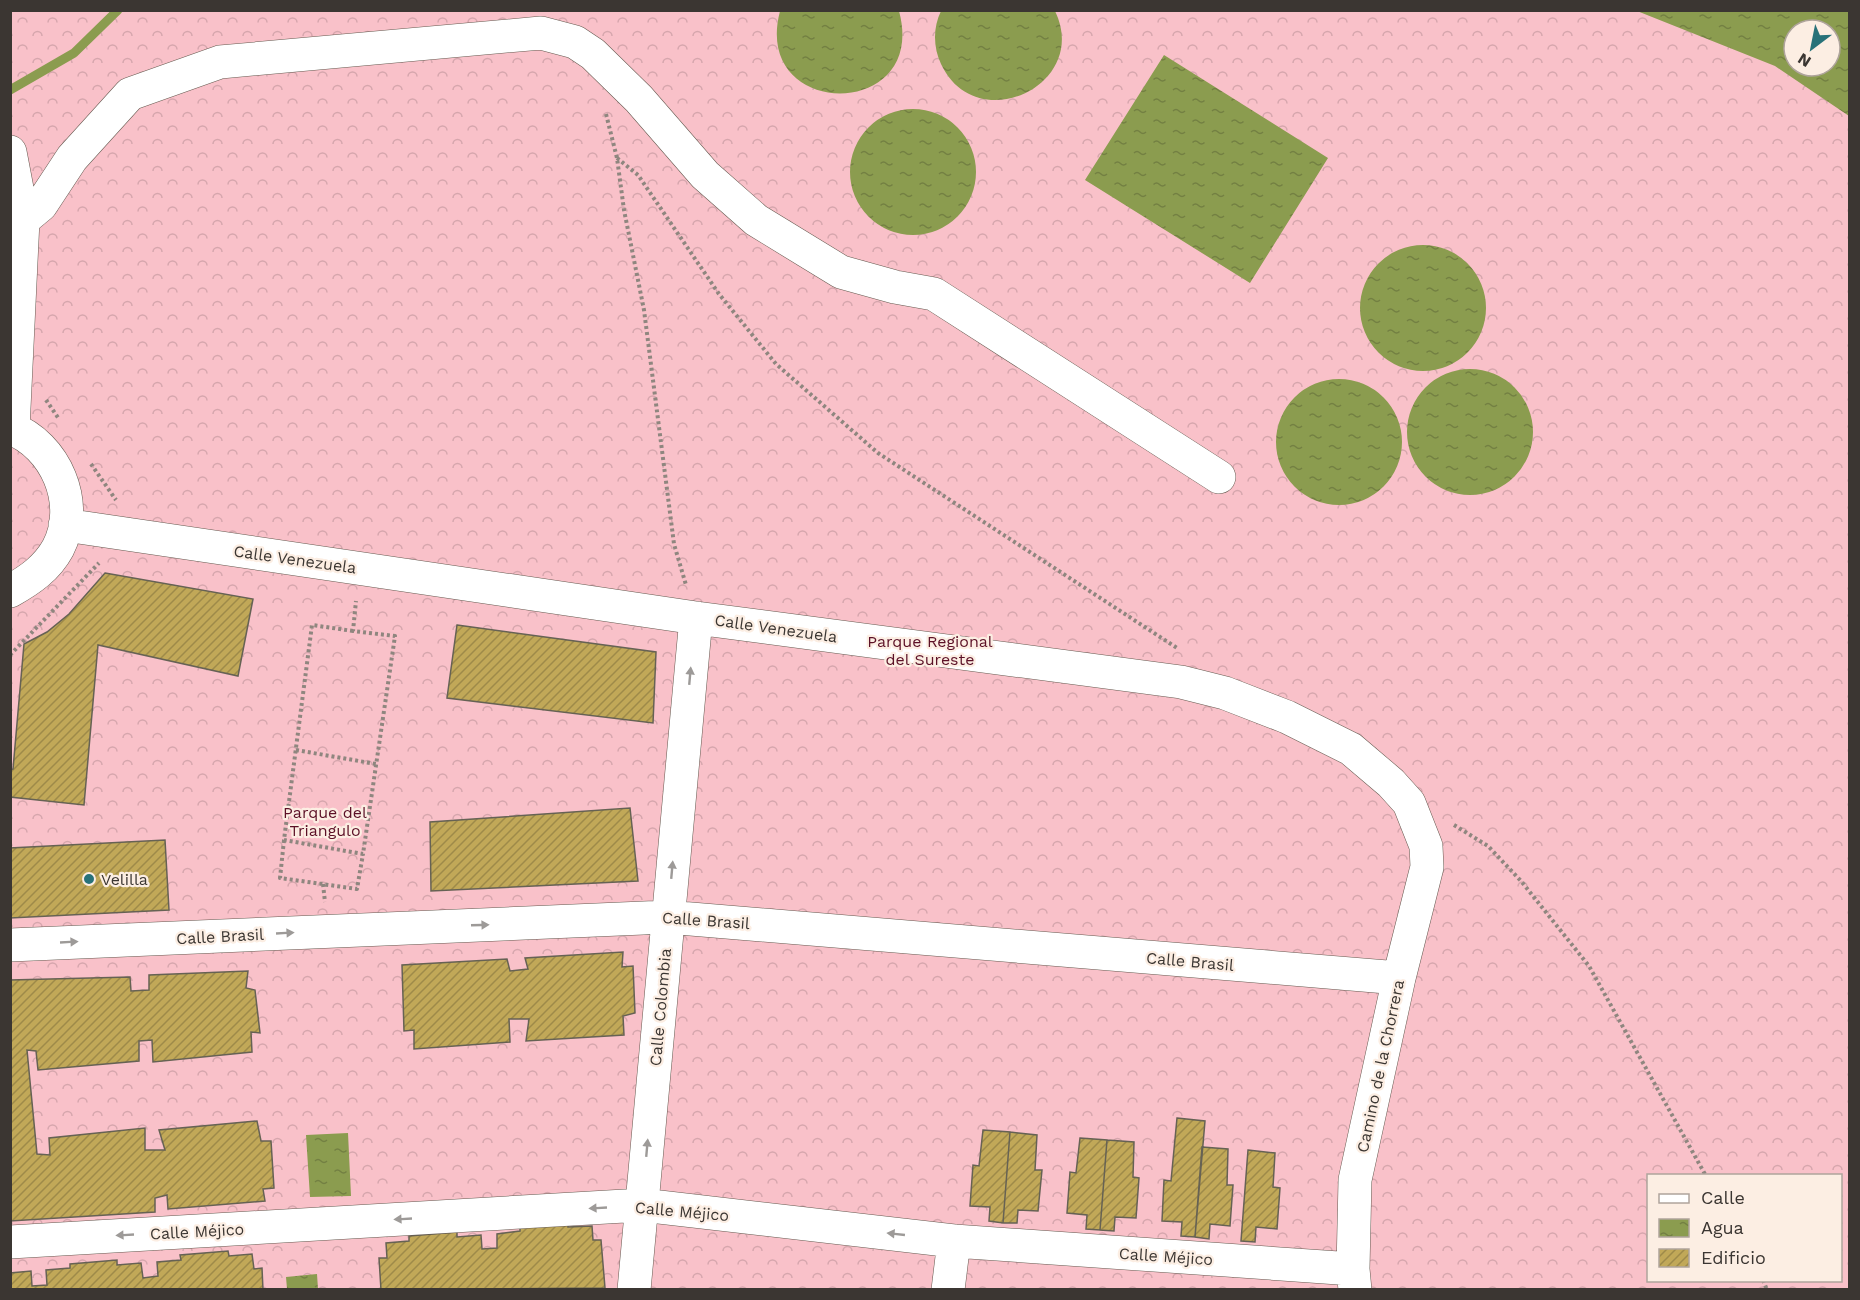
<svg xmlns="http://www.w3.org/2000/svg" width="1860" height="1300" viewBox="0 0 1860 1300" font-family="'Work Sans',sans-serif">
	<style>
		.forest { fill: url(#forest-crowns); fill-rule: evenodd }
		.water { fill: url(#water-ripples); fill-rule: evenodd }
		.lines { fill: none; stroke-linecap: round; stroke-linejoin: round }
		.stream { stroke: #8b9c4f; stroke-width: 9 }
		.building { fill: url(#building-hatch); stroke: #666254; stroke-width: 1.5 }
		.street-casing { stroke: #665a50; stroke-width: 34 }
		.path { stroke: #8f867f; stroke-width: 4; stroke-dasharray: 3 3; stroke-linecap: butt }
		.street { stroke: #fff; stroke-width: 33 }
		.oneway { fill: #9d9a98 }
		.poi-dot { fill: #287279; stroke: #fceee3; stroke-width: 2 }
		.labels { text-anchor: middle; stroke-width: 4.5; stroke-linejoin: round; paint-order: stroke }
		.street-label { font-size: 16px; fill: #3b3632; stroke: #fceee3 }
		.park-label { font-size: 16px; fill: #5c1127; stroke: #fceee3 }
		.poi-label { font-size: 16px; fill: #3b3632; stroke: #fceee3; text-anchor: start }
	</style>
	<defs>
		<pattern id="forest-crowns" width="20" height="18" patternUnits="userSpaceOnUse" patternTransform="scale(1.5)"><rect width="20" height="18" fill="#f9c1c9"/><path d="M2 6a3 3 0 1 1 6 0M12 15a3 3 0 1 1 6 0" fill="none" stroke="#d6a6ad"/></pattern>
		<pattern id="water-ripples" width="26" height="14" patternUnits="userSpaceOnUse" patternTransform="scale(1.5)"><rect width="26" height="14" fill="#8b9c4f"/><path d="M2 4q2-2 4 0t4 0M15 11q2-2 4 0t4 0" fill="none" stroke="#738042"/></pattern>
		<pattern id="building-hatch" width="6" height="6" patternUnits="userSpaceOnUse" patternTransform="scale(1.5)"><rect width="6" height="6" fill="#c1a858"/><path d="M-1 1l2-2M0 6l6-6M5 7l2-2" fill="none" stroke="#9e8a49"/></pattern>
	</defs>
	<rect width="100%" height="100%" fill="#eee1d6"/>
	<path class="forest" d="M10,11H1849V1289H11ZM1794,30H1830V66H1794ZM1648,1176H1840V1280H1648Z"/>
	<path class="water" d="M780,11H899C929,121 751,121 780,11Z
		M941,11H1055C1091,85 976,139 941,64C933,47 933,27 941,11Z
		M1637,11H1849V116L1775,66ZM1794,30H1830V66H1794Z
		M1164,55L1328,158L1250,283L1085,180Z
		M850 172a63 63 0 1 1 126 0a63 63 0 1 1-126 0Z
		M1360 308a63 63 0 1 1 126 0a63 63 0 1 1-126 0Z
		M1407 432a63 63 0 1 1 126 0a63 63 0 1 1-126 0Z
		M1276 442a63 63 0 1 1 126 0a63 63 0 1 1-126 0Z
		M348,1133L351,1196L310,1197L306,1135Z
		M317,1274L318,1289H287L286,1277Z"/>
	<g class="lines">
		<path class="stream" d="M10,90L74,53L118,10"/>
	</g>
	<path class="building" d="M105,573L253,599L238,676L98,645L84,805L10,797V770L13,769L24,644L47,632L69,614Z
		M457,625L656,652L653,723L447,698Z
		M630,808L638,881L431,891L430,822Z
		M165,840L169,910L10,918V848Z
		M623,952L622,967L633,966L635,1013L623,1016L624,1035L526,1041L529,1019H509L510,1042L414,1049V1030L404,1031L402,965L507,959L510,971L528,969L525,958Z
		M248,971L246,988L255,990L260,1033L251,1032L252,1052L153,1062L152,1040L139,1041V1061L38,1070L36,1051L27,1050L37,1154L50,1155L49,1138L145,1128V1150H165L159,1130L257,1121L261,1141H271L274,1188L263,1189L265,1201L168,1209L167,1195L155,1198V1212L10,1221V980L130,977L131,991L149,990V975Z
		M1177,1118L1205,1121L1195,1237L1181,1236L1182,1222L1162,1221L1164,1180L1171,1181Z
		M983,1130L1010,1132L1003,1223L989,1221L990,1207L970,1206L973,1165L979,1166Z
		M1010,1132L1037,1135L1035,1170H1042L1038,1211L1018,1210L1017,1223H1003Z
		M1080,1138L1107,1140L1100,1230L1086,1229L1087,1215L1067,1213L1070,1172L1076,1173Z
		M1107,1140L1134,1142L1133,1177L1139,1178L1136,1218L1115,1217L1114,1231L1100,1230Z
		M1202,1147L1228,1149L1227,1185H1233L1230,1226L1210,1224L1209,1239L1195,1237Z
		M1248,1150L1275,1153L1273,1187L1280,1188L1277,1229L1256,1227L1255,1242L1241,1241Z
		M568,1223V1227L592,1226L593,1240H601L605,1288L381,1290L379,1258H387L386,1243L409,1241V1236L457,1232V1237L481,1235L482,1249L497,1248V1234L520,1231V1227Z
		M228,1251L229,1256L252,1254L254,1269L262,1268L263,1290H10V1273L31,1271L32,1286L47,1285L46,1270L70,1268V1264L117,1260V1265L141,1263L143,1278L158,1276L157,1262L181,1260L180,1255Z"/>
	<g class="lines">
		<g class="street-casing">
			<path id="street" d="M10,152L23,220L13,429
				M23,220L41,205L72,158L130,94L220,62L541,33L575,42L593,54L639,99L705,175L756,220L841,272L895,287L934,294L1219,477
				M10,428C56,445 81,504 58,548C47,568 30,580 10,591
				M65,525L696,618L1181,682L1225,693L1287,717L1351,749L1391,783L1409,803L1426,846L1427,867L1399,978L1355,1180L1353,1269L1355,1290
				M10,945L667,917L1399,978
				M10,1242L642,1205L954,1241L1353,1269
				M634,1290L696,618
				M948,1290L954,1241"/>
		</g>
		<path class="path" d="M606,114L617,158L624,210L644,310L674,544L686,585
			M617,158L638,175L719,294L776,364L878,453L1177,648
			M46,400L59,419
			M91,464L116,500
			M353,631L312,625L284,840L363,854L395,636L353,631L356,601
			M10,655L99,563
			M296,750L376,764
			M1454,825L1488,846L1521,881L1589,966L1706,1176
			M284,840L280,878L357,889L363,854
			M323,884L325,902
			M1763,1280L1767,1290"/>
		<use href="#street" class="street"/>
	</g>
	<defs><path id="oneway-solid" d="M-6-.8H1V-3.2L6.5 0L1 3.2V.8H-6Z" transform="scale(1.5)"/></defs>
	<g class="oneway">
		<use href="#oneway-solid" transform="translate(690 676) rotate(-85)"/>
		<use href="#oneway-solid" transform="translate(672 870) rotate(-85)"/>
		<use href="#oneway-solid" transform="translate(480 925) rotate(-2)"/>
		<use href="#oneway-solid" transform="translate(285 933) rotate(-3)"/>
		<use href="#oneway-solid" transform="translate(69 942) rotate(-3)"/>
		<use href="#oneway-solid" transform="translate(647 1148) rotate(-85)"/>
		<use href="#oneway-solid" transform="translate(598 1208) rotate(177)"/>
		<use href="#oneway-solid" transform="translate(403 1219) rotate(177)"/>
		<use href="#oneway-solid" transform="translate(896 1234) rotate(-174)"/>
		<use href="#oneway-solid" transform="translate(125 1235) rotate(177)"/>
	</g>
	<circle class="poi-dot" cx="89" cy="879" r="6"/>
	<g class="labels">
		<g class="street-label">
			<text transform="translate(295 559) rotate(8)" y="6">Calle Venezuela</text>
			<text transform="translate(776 628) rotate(8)" y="6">Calle Venezuela</text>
			<text transform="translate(706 920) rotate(4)" y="6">Calle Brasil</text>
			<text transform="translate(220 936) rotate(-3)" y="6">Calle Brasil</text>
			<text transform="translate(1190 961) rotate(5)" y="6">Calle Brasil</text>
			<text transform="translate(660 1007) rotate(-85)" y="6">Calle Colombia</text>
			<text transform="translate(1380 1066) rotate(-78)" y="6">Camino de la Chorrera</text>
			<text transform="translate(682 1211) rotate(5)" y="6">Calle Méjico</text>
			<text transform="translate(197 1231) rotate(-3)" y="6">Calle Méjico</text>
			<text transform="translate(1166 1256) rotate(4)" y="6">Calle Méjico</text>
		</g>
		<g class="park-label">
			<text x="930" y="647">Parque Regional<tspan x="930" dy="18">del Sureste</tspan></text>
			<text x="325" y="818">Parque del<tspan x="325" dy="18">Triangulo</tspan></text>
		</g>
		<g class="poi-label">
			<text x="101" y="885">Velilla</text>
		</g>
	</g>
	<rect width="1860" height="1300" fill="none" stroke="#3b3632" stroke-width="24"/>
	<rect x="1647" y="1174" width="195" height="108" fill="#fceee3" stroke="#afa49c" stroke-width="1.5"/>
	<rect x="1659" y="1194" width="30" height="9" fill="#ffffff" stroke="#afa49c" stroke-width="1.5"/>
	<text x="1701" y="1204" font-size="18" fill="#3b3632">Calle</text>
	<rect x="1659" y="1219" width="30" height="18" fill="url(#water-ripples)" stroke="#afa49c" stroke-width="1.5"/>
	<text x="1701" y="1234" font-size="18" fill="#3b3632">Agua</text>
	<rect x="1659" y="1249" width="30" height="18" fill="url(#building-hatch)" stroke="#afa49c" stroke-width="1.5"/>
	<text x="1701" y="1264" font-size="18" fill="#3b3632">Edificio</text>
	<g transform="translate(1812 48) rotate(212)"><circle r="28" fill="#fceee3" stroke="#afa49c" stroke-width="1.5"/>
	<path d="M0-4.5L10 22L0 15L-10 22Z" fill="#287279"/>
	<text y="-9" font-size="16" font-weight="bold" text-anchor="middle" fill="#3b3632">N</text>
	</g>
</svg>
